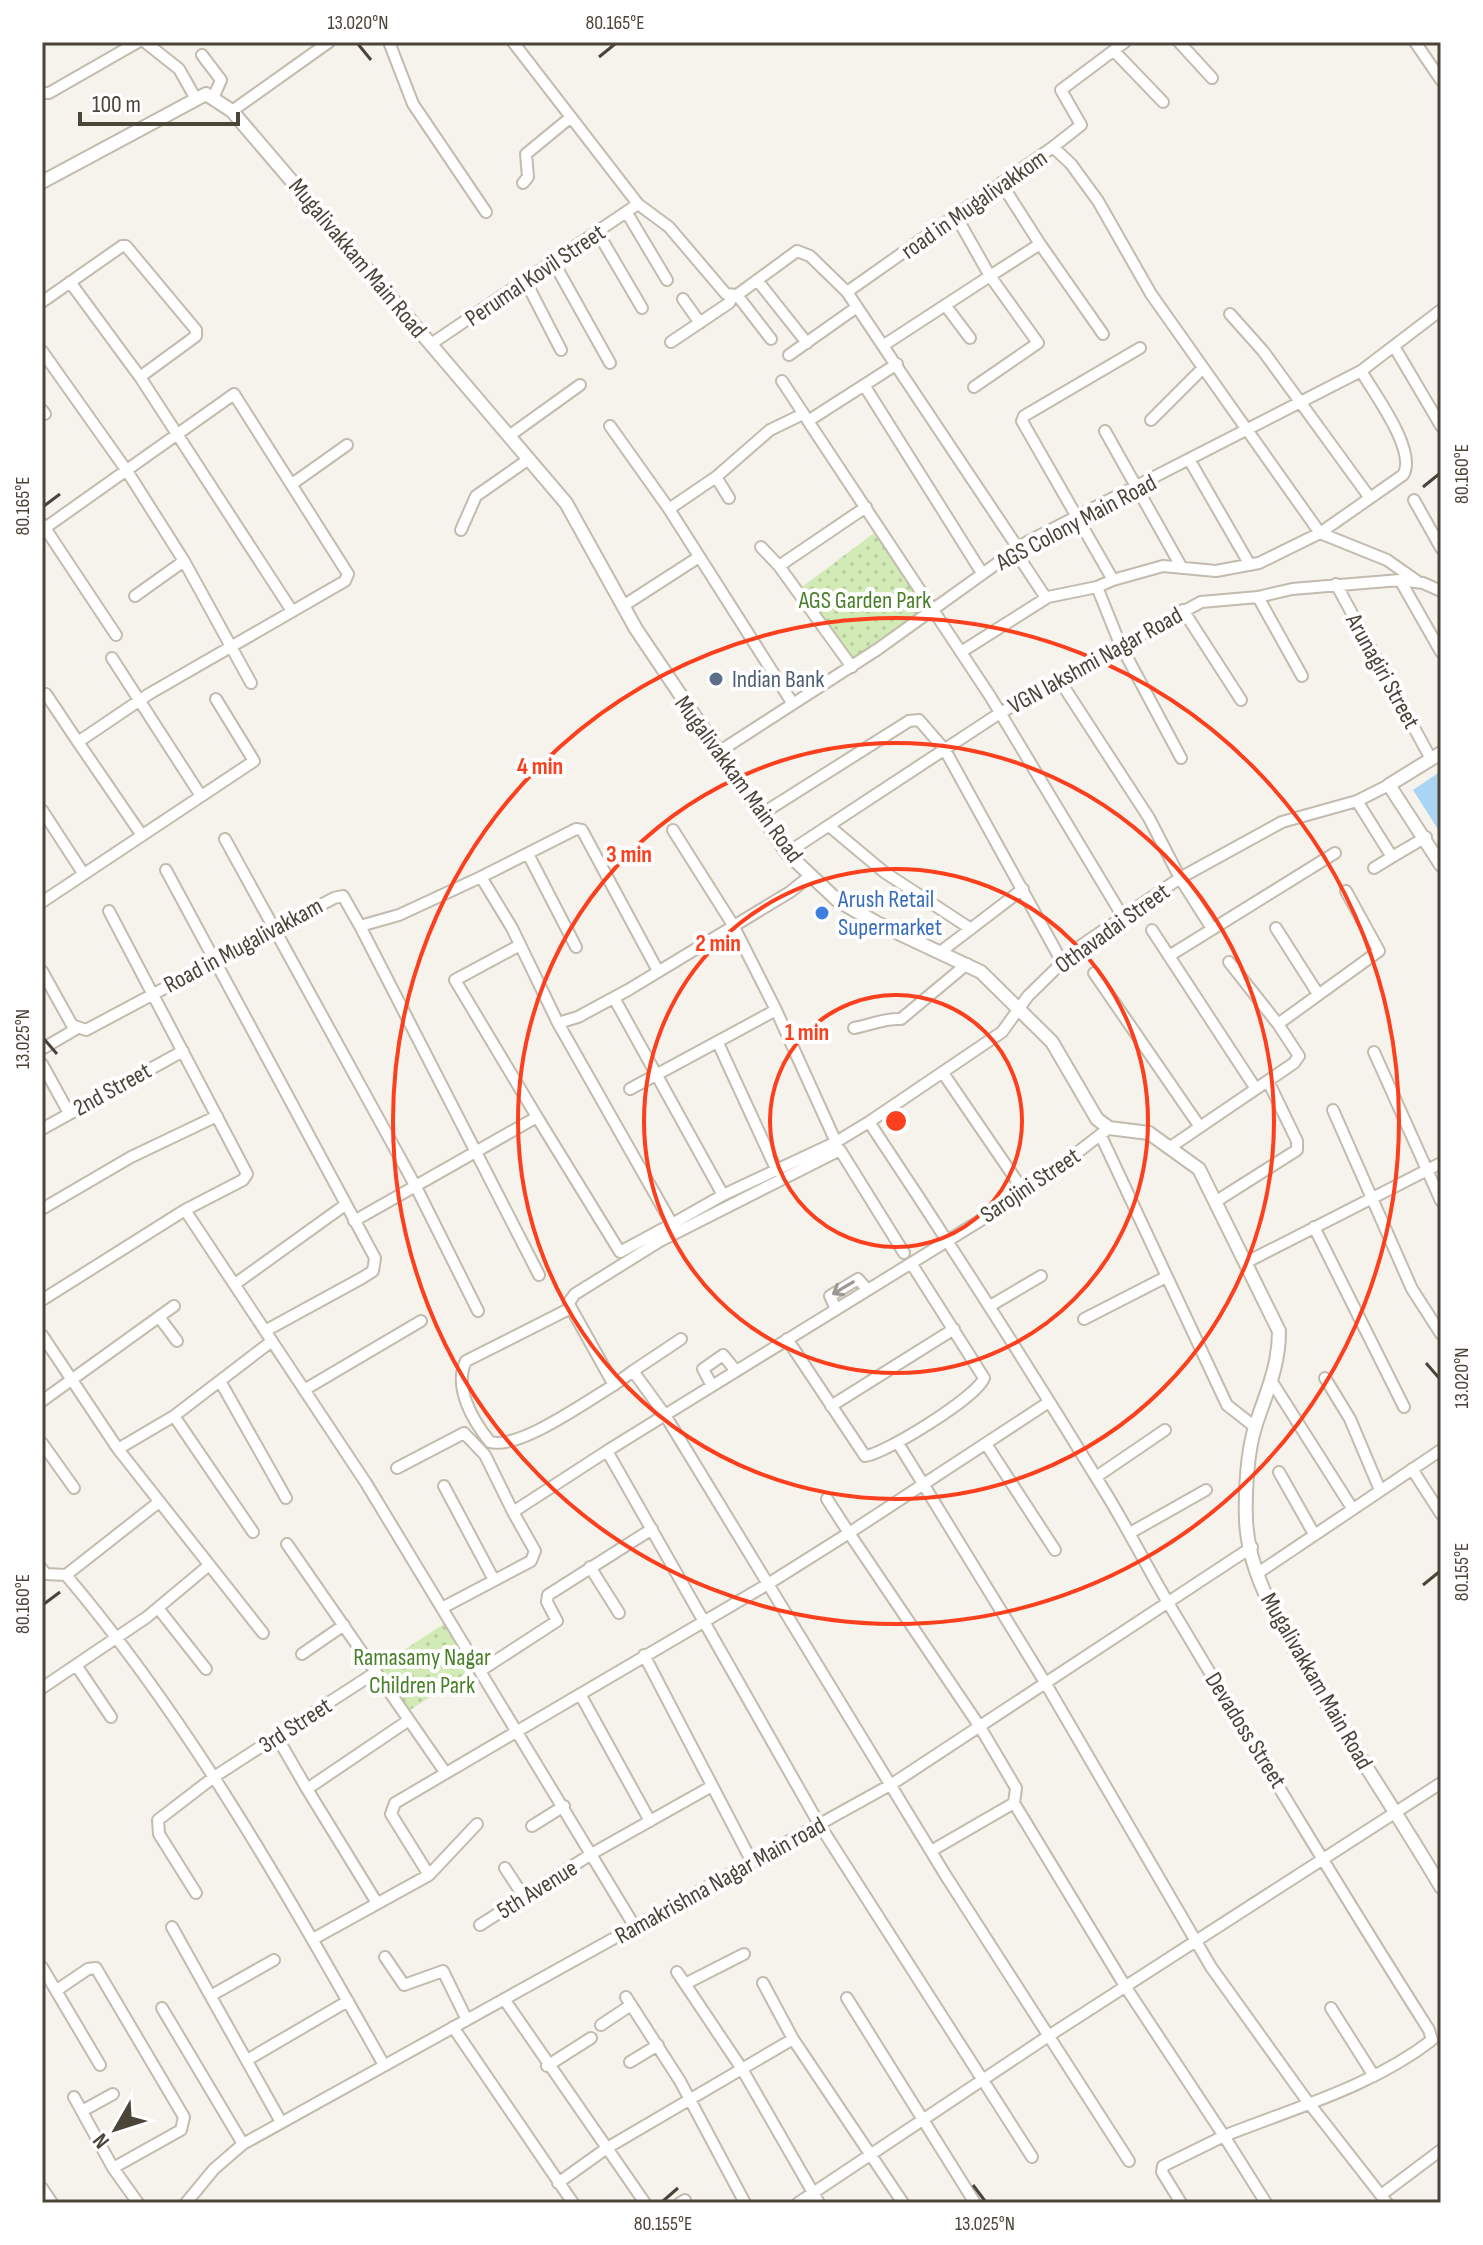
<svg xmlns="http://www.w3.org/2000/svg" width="1483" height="2245" viewBox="0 0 1483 2245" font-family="'Sofia Sans Condensed',sans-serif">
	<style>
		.park { fill: url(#park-dots) }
		.water { fill: #a9d4f2 }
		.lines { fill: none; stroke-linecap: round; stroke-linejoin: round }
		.minor-casing { stroke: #c2bbae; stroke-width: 14 }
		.tertiary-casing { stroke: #c2bbae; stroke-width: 16 }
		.minor { stroke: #fff; stroke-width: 10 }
		.tertiary { stroke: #fff; stroke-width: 12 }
		.oneway { stroke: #9c9892 }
		.ticks { fill: none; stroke: #4b4439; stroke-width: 3 }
		.ring { fill: none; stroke: #fc3f1d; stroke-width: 4 }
		.service-dot { fill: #5c6f8a; stroke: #fff; stroke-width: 3 }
		.shop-dot { fill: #3f7fe0; stroke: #fff; stroke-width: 3 }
		.labels { text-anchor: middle; stroke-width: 8; stroke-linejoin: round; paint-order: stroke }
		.street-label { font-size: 24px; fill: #4b4439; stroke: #fff }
		.park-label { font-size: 24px; fill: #4a7f2a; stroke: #fff }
		.service-label { font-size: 24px; fill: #4e5e75; stroke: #fff; text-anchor: start }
		.shop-label { font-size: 24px; fill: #366cbe; stroke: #fff; text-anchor: start }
		.centre { fill: #fc3f1d; stroke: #fff; stroke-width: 4 }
		.ring-label { font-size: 24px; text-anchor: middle; font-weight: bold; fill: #fc3f1d; stroke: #fff; stroke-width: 8; stroke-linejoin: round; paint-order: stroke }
		.neatline { fill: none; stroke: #4b4439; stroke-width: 3 }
		.ticks-label { font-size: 20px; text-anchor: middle; fill: #4b4439 }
	</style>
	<defs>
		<pattern id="park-dots" width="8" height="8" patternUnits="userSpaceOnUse" patternTransform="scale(2)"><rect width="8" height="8" fill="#d2eab5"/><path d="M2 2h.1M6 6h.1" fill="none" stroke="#b6ca9c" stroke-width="1.8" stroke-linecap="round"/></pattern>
	</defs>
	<rect width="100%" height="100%" fill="#f6f3ec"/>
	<path class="park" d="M874,533L932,609L852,666L798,590Z
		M444,1624L471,1670L407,1712L376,1668Z"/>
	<path class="water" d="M1441,771V834L1413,790Z"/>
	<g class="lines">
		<g class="minor-casing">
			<path id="minor" d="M145,42L179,69L196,99
				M389,42L413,104L486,212
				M513,42L638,204L669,227L726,294L737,295L771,339
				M1179,42L1212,78
				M1415,42L1441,80
				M1114,51L1163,102
				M202,55L221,80L214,96
				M42,93H49L138,42
				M232,111L329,42
				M1053,147L1081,125L1061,90L1125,42
				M523,183L528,177L526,154L571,117
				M627,213L667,280
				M598,233L642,308
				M1040,244L1103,334
				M554,263L610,363
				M757,280L807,343
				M526,282L561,350
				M847,292L1018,548
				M737,295L797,251L810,256L847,292L1053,147L1071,164L1098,201L1151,294L1320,533L1387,560L1417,581
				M683,299L700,323
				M42,302L122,246H126L196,330V336L140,377L70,282
				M945,305L970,338
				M1230,314L1263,351L1370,498
				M671,342L729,303L733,296
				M431,344L638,204
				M884,345L990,276L956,216
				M1140,348L1024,416L1022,421L1113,580L1097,587L1120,644L1181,758
				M1395,348L1441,426
				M42,351L127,471L184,561L251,683
				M789,355L857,307
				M897,364L808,421L990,696L1123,917
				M140,377L292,611
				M782,381L807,419
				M864,385L982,573
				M974,387L1038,343L990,276L1040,244L1001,183
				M42,410L45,414
				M1151,420L1202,369
				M610,426L669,509L793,704
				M1105,431L1182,568
				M509,436L580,385
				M1190,461L1250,565
				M292,484L347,445
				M729,498L716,477L770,430L803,414
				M1414,500L1441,548
				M669,509L716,477
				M42,524L45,528L234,394L348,574L345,581L149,694L78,742L141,834
				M45,528L116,635
				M461,530L476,496L529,459
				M761,547L779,566
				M1015,551L1046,598
				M1113,580L1163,566L1216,571L1259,563L1320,533L1403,475C1418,452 1374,393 1361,371
				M1400,580L1441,652
				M1336,584L1431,759
				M135,596L184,561
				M1258,597L1302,676
				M623,606L699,557
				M1183,610L1241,700
				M961,652L1048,597L1097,587
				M112,658L201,796
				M852,667L779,566L866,507
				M1060,681L1149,818L1180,878L1211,927
				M46,694L78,742
				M720,751L878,649L1027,542L1361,371L1441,310
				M1357,801L1392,857L1426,837
				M42,810L83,873
				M760,815L909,721L919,720L945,750L1062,962
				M829,826L884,872L971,929
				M225,839L416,1187L478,1311
				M787,853L1000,713L1201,602L1258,597L1292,589L1400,580L1423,583L1441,591
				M528,854L576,947
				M1374,868L1392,857
				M166,870L375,1258L373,1271L362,1278L265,1331
				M481,877L576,829L582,830L658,971
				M42,902L254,761L216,699
				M360,926L539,1275
				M1276,928L1318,994
				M1152,930L1256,1089
				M520,945L455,980L537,1117
				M939,953L1023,889
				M1169,956L1335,853
				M42,971L72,1025L86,1030L334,898L343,896L360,926L399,915L481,877L512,928L558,1023L578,1017L628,990L790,892L810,876
				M1094,973L1200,1127
				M614,998L723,1195L836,1142L869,1122C951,1245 1030,1369 1107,1495C1129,1531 1148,1569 1170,1606C1255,1748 1340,1890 1429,2030L1432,2040C1371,2087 1294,2108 1224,2136L1266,2203
				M776,1010L836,1142
				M558,1023L672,1224L723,1195
				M1278,1024L1379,951L1346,891
				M854,1028C872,1025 883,1018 901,1019L967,964
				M718,1043L777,1171
				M42,1049L76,1029
				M1374,1052L1441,1201
				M42,1064L69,1113
				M943,1073L1025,1193
				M630,1089L776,1010L733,925L673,830
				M1333,1110L1412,1289L1441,1334
				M869,1122L1002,1032L1028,996L1076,949L1180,878L1282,822L1357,801L1389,785
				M42,1129L183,1051
				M1101,1136L1227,1405L1255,1427
				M1172,1146L1294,1063L1299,1056L1278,1024L1229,962
				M1215,1202L1297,1150V1141L1268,1081
				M42,1209L131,1157L217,1116
				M185,1210L366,1483L635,1927
				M354,1221L537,1117L620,1252L672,1224
				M1314,1227L1404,1407
				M1245,1263L1441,1163
				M235,1284L345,1205
				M42,1300L185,1210L243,1180L247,1174L109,911
				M990,1306L1041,1276
				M571,1308L569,1302L575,1294L660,1241L840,1150L904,1253
				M836,1309L830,1296L858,1279L867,1289
				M159,1317L177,1341
				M1084,1319L1166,1277
				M42,1335L118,1449L263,1633
				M787,1339L865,1456C885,1454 977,1397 984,1378L911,1263
				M633,1371L681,1339
				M1325,1378L1350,1419L1380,1490
				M220,1381L286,1498
				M1272,1382L1352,1508
				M614,1385C587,1401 519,1450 490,1442C473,1421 453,1387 466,1361L571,1308L614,1385L633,1371L665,1415L1025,1193L1109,1128
				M712,1386L703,1369L723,1355L736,1371
				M304,1390L421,1321
				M42,1401L174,1306
				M831,1406L954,1329
				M174,1416L253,1532
				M42,1443L74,1488
				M986,1444L1055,1550
				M901,1448L1046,1684L1211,1967L1305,2098L1387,2203
				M118,1449L174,1416L272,1341
				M397,1468L464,1433L485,1455L513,1512
				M1412,1469L1441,1514
				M1279,1472L1314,1534
				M1096,1477L1165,1430
				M444,1486L494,1580
				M827,1499L849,1533L1049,1402
				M1130,1533L1206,1490
				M287,1544L445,1772
				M590,1567L619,1613
				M42,1569L46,1574L66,1575C192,1724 288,1896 384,2065
				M1258,1573L1441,1450
				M66,1575L159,1502
				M158,1608L206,1669
				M442,1608L531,1561L535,1551L513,1512L607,1451
				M302,1654L344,1625
				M644,1655L752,1862
				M76,1665L111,1717
				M480,1671L557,1621L547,1602L548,1595L652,1529
				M42,1688L147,1617L208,1566
				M580,1694L650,1821
				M277,1737L307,1789
				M532,1826L564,1806
				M931,1851L1014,1803
				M505,1868L524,1897
				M429,1875L477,1824
				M196,1893L159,1834L158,1820L214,1777L376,1672
				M377,1903L307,1789L409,1720
				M480,1925L593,1853L712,1786
				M172,1927L281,2122
				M313,1939L429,1875L391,1814L395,1803L768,1584L849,1533L980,1727L1016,1788L1014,1803L1125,1986L1224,2136L1163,2166L1162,2172L1181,2203
				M385,1957L404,1985L443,1971L467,2020
				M42,1967L100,2065
				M677,1972L742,2069L819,2203
				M763,1983L793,2039
				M685,1984L744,1954
				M57,1990L88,1969L96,1968L184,2117L181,2130L113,2168
				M212,1995L274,1960
				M626,1997L680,2081L745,2203
				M847,1998L975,2203
				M504,1999L645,2203
				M162,2008L243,2144
				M1331,2008L1374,2076
				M601,2025L631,2005
				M453,2027L573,2203
				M247,2060L348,2001
				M630,2062L658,2045
				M547,2066L591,2038
				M74,2097L113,2168L138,2203
				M82,2111L113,2094
				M1032,2157L819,1824L607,1451L665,1415L946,1876L1129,2161
				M558,2183L607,2148L793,2039L903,2203
				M42,2188L52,2203
				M1381,2195L1441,2150
				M186,2203L214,2169L243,2144L892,1784L1252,1547
				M680,2203L685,2200
				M798,2203L1047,2037L1441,1783"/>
		</g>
		<g class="tertiary-casing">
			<path id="tertiary" d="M42,182L206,94L232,111L566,503L636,629L787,853L837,900L877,923L981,972L1052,1042L1097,1119L1109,1128L1149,1133L1199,1169L1279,1331C1279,1366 1267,1391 1256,1424C1247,1451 1245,1492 1246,1520C1248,1575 1281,1625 1307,1671C1350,1744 1398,1814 1441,1887
				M1441,753L1389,785L1441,865"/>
		</g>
		<use href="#minor" class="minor"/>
		<use href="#tertiary" class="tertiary"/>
	</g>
	<defs><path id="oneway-shaft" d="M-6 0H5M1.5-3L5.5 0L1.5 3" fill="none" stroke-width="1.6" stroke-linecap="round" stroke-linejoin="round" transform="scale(2)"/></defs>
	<use class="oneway" href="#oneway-shaft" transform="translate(843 1288) rotate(149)"/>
	<path class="ticks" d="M358,44L371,60M599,57L615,44M1423,487L1439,474M44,506L60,494M44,1039L57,1054M1426,1363L1439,1378M1423,1585L1439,1572M44,1604L60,1592M973,2185L985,2201M663,2201L678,2188"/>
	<g class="ring">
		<circle cx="896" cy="1121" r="126"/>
		<circle cx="896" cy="1121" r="252"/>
		<circle cx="896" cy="1121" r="378"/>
		<circle cx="896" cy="1121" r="503"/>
	</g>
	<circle class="service-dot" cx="716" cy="679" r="8"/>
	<circle class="shop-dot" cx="822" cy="913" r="8"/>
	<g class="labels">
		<g class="street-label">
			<text transform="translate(974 204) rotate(-35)" y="8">road in Mugalivakkom</text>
			<text transform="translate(358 258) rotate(50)" y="8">Mugalivakkam Main Road</text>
			<text transform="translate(535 275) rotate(-34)" y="8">Perumal Kovil Street</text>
			<text transform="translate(1076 522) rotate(-28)" y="8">AGS Colony Main Road</text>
			<text transform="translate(1095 660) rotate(-29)" y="8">VGN lakshmi Nagar Road</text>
			<text transform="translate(1383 671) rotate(61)" y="8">Arunagiri Street</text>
			<text transform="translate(739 779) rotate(54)" y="8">Mugalivakkam Main Road</text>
			<text transform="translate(1112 928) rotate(-36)" y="8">Othavadai Street</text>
			<text transform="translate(243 945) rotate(-28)" y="8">Road in Mugalivakkam</text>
			<text transform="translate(112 1089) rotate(-29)" y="8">2nd Street</text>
			<text transform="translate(1030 1185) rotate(-34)" y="8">Sarojini Street</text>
			<text transform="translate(1317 1681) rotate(60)" y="8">Mugalivakkam Main Road</text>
			<text transform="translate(295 1725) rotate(-33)" y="8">3rd Street</text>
			<text transform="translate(1246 1730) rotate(58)" y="8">Devadoss Street</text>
			<text transform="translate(720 1880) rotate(-29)" y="8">Ramakrishna Nagar Main road</text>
			<text transform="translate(537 1889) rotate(-32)" y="8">5th Avenue</text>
		</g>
		<g class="park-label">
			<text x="865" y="608">AGS Garden Park</text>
			<text x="422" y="1665">Ramasamy Nagar<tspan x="422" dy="28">Children Park</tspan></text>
		</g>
		<g class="service-label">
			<text x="732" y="687">Indian Bank</text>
		</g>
		<g class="shop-label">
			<text x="838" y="907">Arush Retail<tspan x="838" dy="28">Supermarket</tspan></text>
		</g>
	</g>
	<circle cx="896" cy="1121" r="12" class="centre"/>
	<g class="ring-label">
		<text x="540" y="774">4 min</text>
		<text x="629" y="862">3 min</text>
		<text x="718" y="951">2 min</text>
		<text x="807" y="1040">1 min</text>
	</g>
	<rect width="1483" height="2245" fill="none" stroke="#ffffff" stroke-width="88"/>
	<g transform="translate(116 2129) rotate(231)" stroke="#ffffff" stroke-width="6" paint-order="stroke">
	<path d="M0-6L14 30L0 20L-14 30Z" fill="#4b4439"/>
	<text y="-12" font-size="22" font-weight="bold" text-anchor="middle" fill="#4b4439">N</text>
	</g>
	<path d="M80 112v12h158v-12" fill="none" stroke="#4b4439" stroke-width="4"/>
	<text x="92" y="112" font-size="24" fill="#4b4439" stroke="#ffffff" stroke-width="6" paint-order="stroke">100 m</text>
	<rect x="44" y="44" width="1395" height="2157" class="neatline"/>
	<g class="ticks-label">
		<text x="358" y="29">13.020°N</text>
		<text x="615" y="29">80.165°E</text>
		<text transform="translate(1461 474) rotate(-90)" y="7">80.160°E</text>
		<text transform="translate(22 506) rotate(-90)" y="7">80.165°E</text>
		<text transform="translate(22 1039) rotate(-90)" y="7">13.025°N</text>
		<text transform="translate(1461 1378) rotate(-90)" y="7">13.020°N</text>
		<text transform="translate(1461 1572) rotate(-90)" y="7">80.155°E</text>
		<text transform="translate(22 1604) rotate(-90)" y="7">80.160°E</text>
		<text x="663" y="2230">80.155°E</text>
		<text x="985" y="2230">13.025°N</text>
	</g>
</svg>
